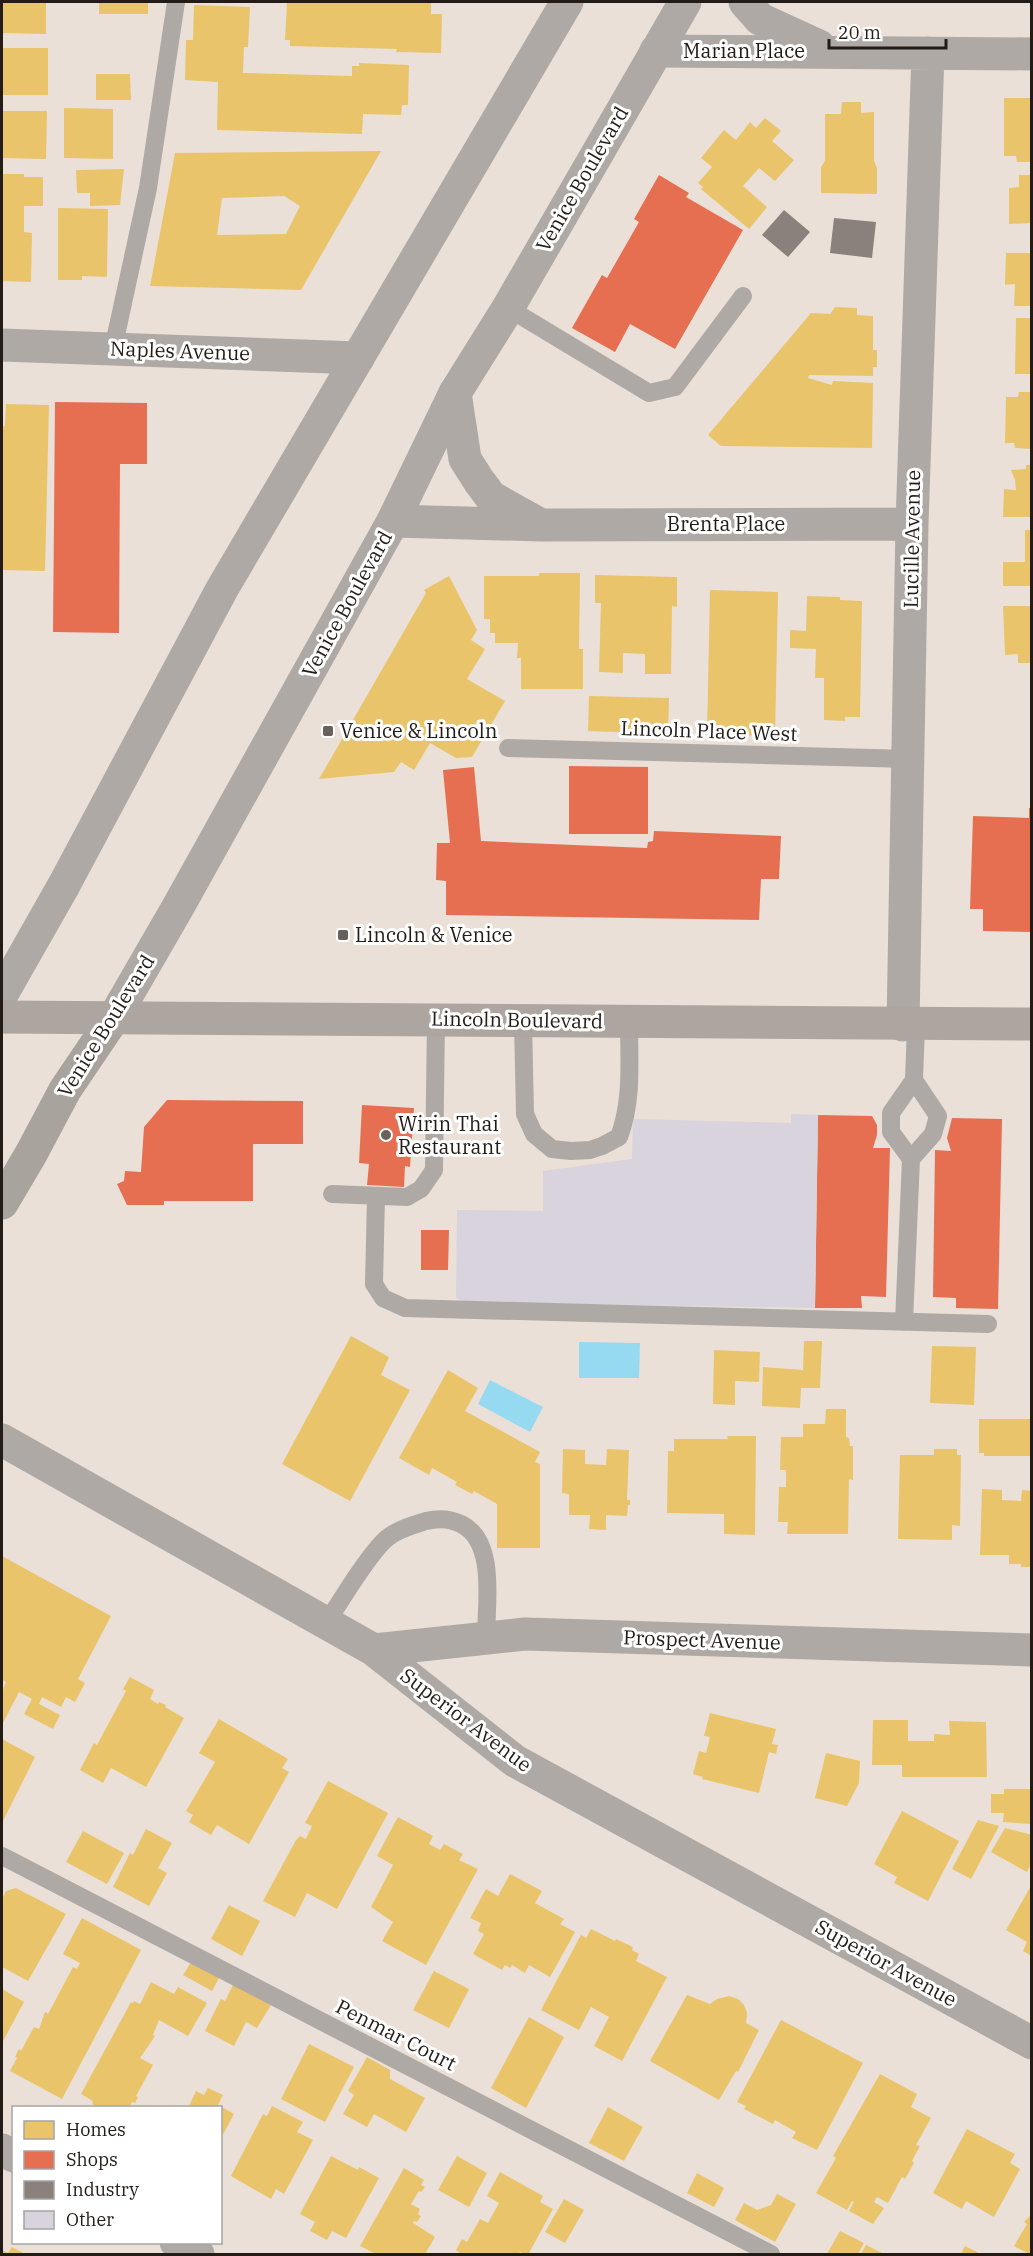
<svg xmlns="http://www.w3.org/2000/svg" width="1033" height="2256" viewBox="0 0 1033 2256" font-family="'IBM Plex Serif',serif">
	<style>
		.water { fill: #96daf2 }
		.homes { fill: #e9c46a; fill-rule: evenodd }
		.shops { fill: #e76f51 }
		.industry { fill: #8a817c }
		.building { fill: #d8d3dc }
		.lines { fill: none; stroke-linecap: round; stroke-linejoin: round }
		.service { stroke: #aea9a5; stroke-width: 18 }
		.minor { stroke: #aea9a5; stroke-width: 33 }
		.secondary { stroke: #aea9a4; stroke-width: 33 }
		.primary { stroke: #a9a39d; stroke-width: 33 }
		.trunk { stroke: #aca5a0; stroke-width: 33 }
		.poi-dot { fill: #68605a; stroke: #fff; stroke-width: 2 }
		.labels { text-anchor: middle; stroke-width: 6; stroke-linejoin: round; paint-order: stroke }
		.street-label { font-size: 20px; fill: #221b16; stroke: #fff }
		.poi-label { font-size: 20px; fill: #221b16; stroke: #fff; text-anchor: start }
	</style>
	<rect width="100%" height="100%" fill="#eae0d8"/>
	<path class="water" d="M579,1342L640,1343L639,1378H579Z
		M490,1380L543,1407L530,1432L478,1404Z"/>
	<path class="homes" d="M2,2H46V34L2,33Z
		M99,2H148V14H99Z
		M287,2H431V14H442L441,53L396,52L397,49L290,46V40H285Z
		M194,5L250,7L248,47H244L243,73L352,76V66H359V63L409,65L408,105H402L401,115L363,114L362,134L217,130L218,82L185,80L186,40H193Z
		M2,48H48V95H2Z
		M96,74H130L131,100H96Z
		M1004,98H1032V162H1017L1016,156H1004Z
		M842,102H861V113L874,112V161L877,168V194L821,193V167L825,161V114H841Z
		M64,108L113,109V159L64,158Z
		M2,111H47L46,159L2,158Z
		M765,118L781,131L772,141L794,160L775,181L759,168L743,186L767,207L749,229L701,189L703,187L698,183L712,167L701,158L724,130L736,140L750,122L756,128Z
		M381,151L301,290L150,286L175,153ZM284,196L300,206L286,234L217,235L222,198Z
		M124,169L120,205L90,206V193H77L76,170Z
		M2,174H24V177H43V206H24V232L32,233L31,282L2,281Z
		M1019,175H1032V223L1009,224V188L1019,187Z
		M58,208L108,209L107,277L82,276V280H58Z
		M1006,253H1032V306H1014L1015,284L1005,285Z
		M835,307L857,308V315L873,316V350H877V367H873V376L809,375L808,378L832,385L833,381L873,383L872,448L721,446L708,435L811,313L830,314Z
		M1016,318H1032V374H1015Z
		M1019,392H1032V449L1015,448L1014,443H1005L1006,397H1018Z
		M6,404L49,405L45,571L2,570V427L5,426Z
		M1026,465H1032V517H1003L1004,489L1016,490L1015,480L1011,470L1026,469Z
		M1025,530H1032V586H1003V562H1025Z
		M539,573H580L579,649H583V689H521V658H517L518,643H495V633H490V619H484V576H539Z
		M595,575L677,577V607L672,606L671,674H645V654L623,653V673L599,672L601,603H595Z
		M449,576L477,630L471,640L485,649L467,679L505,701L472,757L456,758L430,743L414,770L401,762L394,772L319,779L426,593L424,590Z
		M710,590L778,592L775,736L707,734Z
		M807,596L840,597V600L862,601L860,717H845V721L824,720V678H815L816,649L790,648V630L806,631Z
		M1003,606H1032V663H1018V654L1005,655Z
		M589,696L669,698L668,734L588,731Z
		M351,1336L389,1357L381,1375L410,1390L350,1501L282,1464Z
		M804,1341H822L820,1388H801L800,1408L762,1406L763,1367L803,1370Z
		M932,1346L976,1347L974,1405L930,1403Z
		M714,1350L760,1352L759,1382L735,1381V1405L713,1404Z
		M448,1370L478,1388L465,1411L540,1452L535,1462L540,1464V1548H497V1504L474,1491L472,1494L455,1485L457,1482L432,1468L429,1475L399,1458Z
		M826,1409H846V1437L849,1438L850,1446H853V1480L849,1479L848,1534H787L788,1522H778L779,1487H786V1470H780L781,1437H803V1424H825Z
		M979,1419H1032V1456H984V1453H979Z
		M727,1436H756L755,1535L724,1534V1514L667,1513L668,1451H674V1439H728Z
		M563,1449L585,1450V1464L606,1465L607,1449L629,1450L627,1500H630V1505H628L627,1516L606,1515V1530L589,1529L590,1515H569V1494L562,1493Z
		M934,1449H957V1455H961L960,1526L952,1525V1540L898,1539L900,1455H934Z
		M982,1489L1002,1490V1500L1021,1501L1022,1490L1032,1491V1567H1021V1564H1009V1555H980Z
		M2,1556L111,1616L78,1679L85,1683L75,1702L66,1697L61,1707L42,1697L39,1704L60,1715L53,1729L24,1714L32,1699L19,1692L2,1725V1692L6,1682L2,1680Z
		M130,1677L154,1690L150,1699L158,1704L159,1702L166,1705L165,1707L184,1718L146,1787L111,1768L103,1783L80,1770L94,1743L97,1745L126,1691L123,1689Z
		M710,1713L776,1729L772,1744L778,1745L776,1754L769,1752L759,1793L702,1779L703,1777L693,1774L699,1751L706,1753L710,1737L704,1736Z
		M219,1719L288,1759L282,1768L289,1772L249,1844L217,1825L211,1835L189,1822L193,1815L186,1811L215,1762L199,1753Z
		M873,1720H908V1741H934V1734L950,1735L949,1721L986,1722L987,1777H902V1765H872Z
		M2,1739L35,1757L2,1823Z
		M826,1753L860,1761L859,1783L847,1806L815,1798Z
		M328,1781L388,1813L337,1909L307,1893L295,1917L263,1901L296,1840L300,1836L306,1839L312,1826L305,1823Z
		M1004,1789H1032V1824L1003,1822L1004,1813H991V1794H1004Z
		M902,1811L959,1841L928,1901L894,1883L897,1877L874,1864Z
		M398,1817L433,1836L429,1844L440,1850L444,1844L463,1854L459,1860L478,1869L426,1965L382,1941L393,1922L371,1907L393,1865L377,1856Z
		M978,1820L999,1826L971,1879L952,1869Z
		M1005,1828L1032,1835V1862L1027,1872L991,1852Z
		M146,1829L172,1843L158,1868L167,1873L149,1906L113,1887L130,1853L133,1855Z
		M83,1831L124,1853L107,1884L66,1862Z
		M510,1874L542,1891L535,1903L564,1919L560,1924L575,1932L550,1977L529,1965L525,1973L512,1965L510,1968L505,1965L502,1970L473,1954L484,1934L478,1931L481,1923L470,1918L486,1889L498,1896Z
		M1032,1884V1956L1023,1951L1027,1942L1006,1930Z
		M16,1888L66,1914L28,1981L2,1967V1899L6,1891Z
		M229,1905L260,1921L242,1956L211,1939Z
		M82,1918L141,1950L62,2099L10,2071L17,2058L15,2057L19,2049L21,2051L34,2027L39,2029L45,2012L48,2014L73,1967L77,1969L80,1963L63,1954Z
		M591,1929L615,1941L616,1939L633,1947L632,1950L639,1954L636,1961L667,1977L622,2061L594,2046L609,2017L591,2007L579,2030L541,2010L581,1935L586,1938Z
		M191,1962L219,1978L212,1991L183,1975Z
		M434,1971L469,1989L449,2028L413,2010Z
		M151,1982L174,1994L178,1987L207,2003L188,2036L159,2020L153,2035L155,2036L140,2058L153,2065L136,2096L138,2097L135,2103L132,2102L129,2108H98L92,2104L93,2101L81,2094L131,2002L133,2003L134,2001L140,2004Z
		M233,1985L271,2005L257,2028L246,2022L234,2046L205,2031L221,1999L225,2001Z
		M2,1989L24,2002L2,2043Z
		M687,1995L710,2004L717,1999L729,1996L738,1999L744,2005L747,2013L746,2023L759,2030L738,2072L736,2071L719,2100L650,2061Z
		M529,2017L564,2037L526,2108L491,2088Z
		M781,2020L863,2063L817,2150L792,2138L796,2132L775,2120L773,2124L744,2109L746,2106L737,2102Z
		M309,2044L354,2067L325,2122L281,2099Z
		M367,2057L390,2070V2079L425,2098L406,2132L374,2114L367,2127L343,2114L354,2095L348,2091Z
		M880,2074L917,2094L911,2107L931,2118L916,2145L920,2146L912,2161L914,2163L905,2179L902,2177L888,2203L877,2197L874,2202L884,2208L873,2224L849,2211L854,2202L852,2201L847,2210L816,2193L836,2158L833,2156Z
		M208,2088L223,2095L218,2105L234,2114L220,2140V2108H188L196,2091L204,2095Z
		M272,2106L303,2122L297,2132L313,2140L284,2194L276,2189L271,2199L231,2176L263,2114L267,2116Z
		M608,2107L643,2127L624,2161L589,2143Z
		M967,2129L1015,2154L1010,2163L1020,2169L994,2217L966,2201L962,2209L933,2193Z
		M331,2156L358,2170L359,2167L379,2178L346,2238L332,2231L327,2240L310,2231L315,2222L300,2214Z
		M457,2156L487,2173L469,2207L438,2190Z
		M404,2168L424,2180L421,2185L425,2187L421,2192L419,2191L411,2204L420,2209L418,2214L421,2216L417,2222L414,2221L413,2223L435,2237L425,2254H376L360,2246Z
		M500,2172L543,2196L540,2202L553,2209L529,2253L525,2254L520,2252L518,2254H459L460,2253L456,2250L462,2239L467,2242L480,2219L488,2223L499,2203L487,2196Z
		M697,2173L724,2188L714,2207L687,2193Z
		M777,2194L796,2204L775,2242L735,2220L744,2203L757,2210L771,2205Z
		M564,2199L584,2210L565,2243L545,2232Z
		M1032,2214V2254H1029L1014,2246L1027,2224L1024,2222Z
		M840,2231L864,2243L858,2254H827Z
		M866,2245L884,2254H861Z
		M965,2246L981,2254H961Z
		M12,2247L25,2254H2V2250L8,2253Z"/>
	<path class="shops" d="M659,175L689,193L686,197L743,230L675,349L630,324L615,352L572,328L602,275L607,278L639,222L634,219Z
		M55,402L147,403V464H120L119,633L53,632Z
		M569,766L648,767V834H569Z
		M474,767L481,841L647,848L648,842L653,841L654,831L781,836L779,879H761L759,920L446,915V881L436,880L437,843H450L443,770Z
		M1029,808H1032V932L983,931V909H970L973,816L1029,818Z
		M167,1100L303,1101V1144H253V1201H164V1205H127L117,1184L124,1181L125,1171L141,1172L144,1127Z
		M362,1105L414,1108L410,1167L405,1166L404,1187L367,1185L369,1164L359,1163Z
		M818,1115L872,1116L877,1125V1135L873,1148H890L886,1297L861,1296L862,1308H815Z
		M952,1118L1002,1119L998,1309L956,1308V1298L933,1297L935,1150L951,1151L947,1138Z
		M421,1230H449L448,1270H421Z"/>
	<path class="industry" d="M784,210L810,232L788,257L762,235Z
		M834,218L876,222L872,258L830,253Z"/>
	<path class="building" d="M791,1114L818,1115L815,1308L465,1302L456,1298L457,1210L543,1211V1171L632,1159L633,1119L791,1123Z"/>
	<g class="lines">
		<path class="service" d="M508,308L649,393L675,387L743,296
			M113,349L148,188L176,2
			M508,748L909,759
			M523,1020L525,1114L534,1134L552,1149L571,1151L590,1150L602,1146L619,1137C633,1100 629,1059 629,1021
			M914,1080L938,1116L933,1134L911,1159L891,1132V1113L914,1080L916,1025
			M332,1194L407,1197L421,1189L434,1170L436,1019
			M376,1196L374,1284L383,1298L405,1308L988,1324
			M904,1322L911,1159
			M326,1623C344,1597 360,1567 381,1544C392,1531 410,1526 426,1521C438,1518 449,1518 461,1524C497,1541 486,1605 486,1638
			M2,1856L771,2254"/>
		<path class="minor" d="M745,2L760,19L819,46
			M656,51L1032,54
			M2,345L358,358
			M455,393L465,459L479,481L491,497L539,524
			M393,521L541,525L912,524
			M903,1025L912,524L928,53
			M2,1440L374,1650L515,1761L1032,2043
			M374,1650L525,1634L1032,1650
			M2,2150L14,2156
			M176,2242L198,2254"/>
		<path class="secondary" d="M2,994L64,885L222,589L567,2
			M115,1016L178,907L393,521L455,393L508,308L685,2"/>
		<path class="primary" d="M2,1203L31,1154L65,1090L115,1016"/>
		<path class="trunk" d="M2,1017L1032,1024"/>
	</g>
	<g class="poi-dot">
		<rect x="322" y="725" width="12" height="12" rx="3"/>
		<rect x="337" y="929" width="12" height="12" rx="3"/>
		<circle cx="386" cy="1135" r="6"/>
	</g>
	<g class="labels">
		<g class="street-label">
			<text x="744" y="58">Marian Place</text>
			<text transform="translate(582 179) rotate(-60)" y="7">Venice Boulevard</text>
			<text transform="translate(180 351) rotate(2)" y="7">Naples Avenue</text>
			<text x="726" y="531">Brenta Place</text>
			<text transform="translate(912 539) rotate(-89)" y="7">Lucille Avenue</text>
			<text transform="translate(347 604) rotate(-61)" y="7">Venice Boulevard</text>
			<text transform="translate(709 731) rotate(2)" y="7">Lincoln Place West</text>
			<text transform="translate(517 1020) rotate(1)" y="7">Lincoln Boulevard</text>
			<text transform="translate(106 1026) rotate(-58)" y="7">Venice Boulevard</text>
			<text transform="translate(702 1640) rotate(2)" y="7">Prospect Avenue</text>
			<text transform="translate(466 1720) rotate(37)" y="7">Superior Avenue</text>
			<text transform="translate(886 1963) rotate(29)" y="7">Superior Avenue</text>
			<text transform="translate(396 2035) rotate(27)" y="7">Penmar Court</text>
		</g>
		<g class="poi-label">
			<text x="340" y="738">Venice &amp; Lincoln</text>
			<text x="355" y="942">Lincoln &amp; Venice</text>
			<text x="398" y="1131">Wirin Thai<tspan x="398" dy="23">Restaurant</tspan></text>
		</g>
	</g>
	<rect width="1033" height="2256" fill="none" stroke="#221b16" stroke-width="6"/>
	<rect x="12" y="2106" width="210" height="138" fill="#ffffff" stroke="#a7a4a2" stroke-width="1.5"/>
	<rect x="24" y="2121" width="30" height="18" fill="#e9c46a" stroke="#a7a4a2" stroke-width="1.5"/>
	<text x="66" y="2136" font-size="18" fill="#221b16">Homes</text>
	<rect x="24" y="2151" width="30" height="18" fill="#e76f51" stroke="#a7a4a2" stroke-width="1.5"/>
	<text x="66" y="2166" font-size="18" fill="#221b16">Shops</text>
	<rect x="24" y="2181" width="30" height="18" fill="#8a817c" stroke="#a7a4a2" stroke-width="1.5"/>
	<text x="66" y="2196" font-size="18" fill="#221b16">Industry</text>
	<rect x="24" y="2211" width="30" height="18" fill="#d8d3dc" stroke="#a7a4a2" stroke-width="1.5"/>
	<text x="66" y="2226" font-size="18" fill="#221b16">Other</text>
	<path d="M829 39v9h117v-9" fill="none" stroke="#221b16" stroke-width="3"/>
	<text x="838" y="39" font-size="18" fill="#221b16" stroke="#ffffff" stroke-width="4.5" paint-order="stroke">20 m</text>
</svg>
